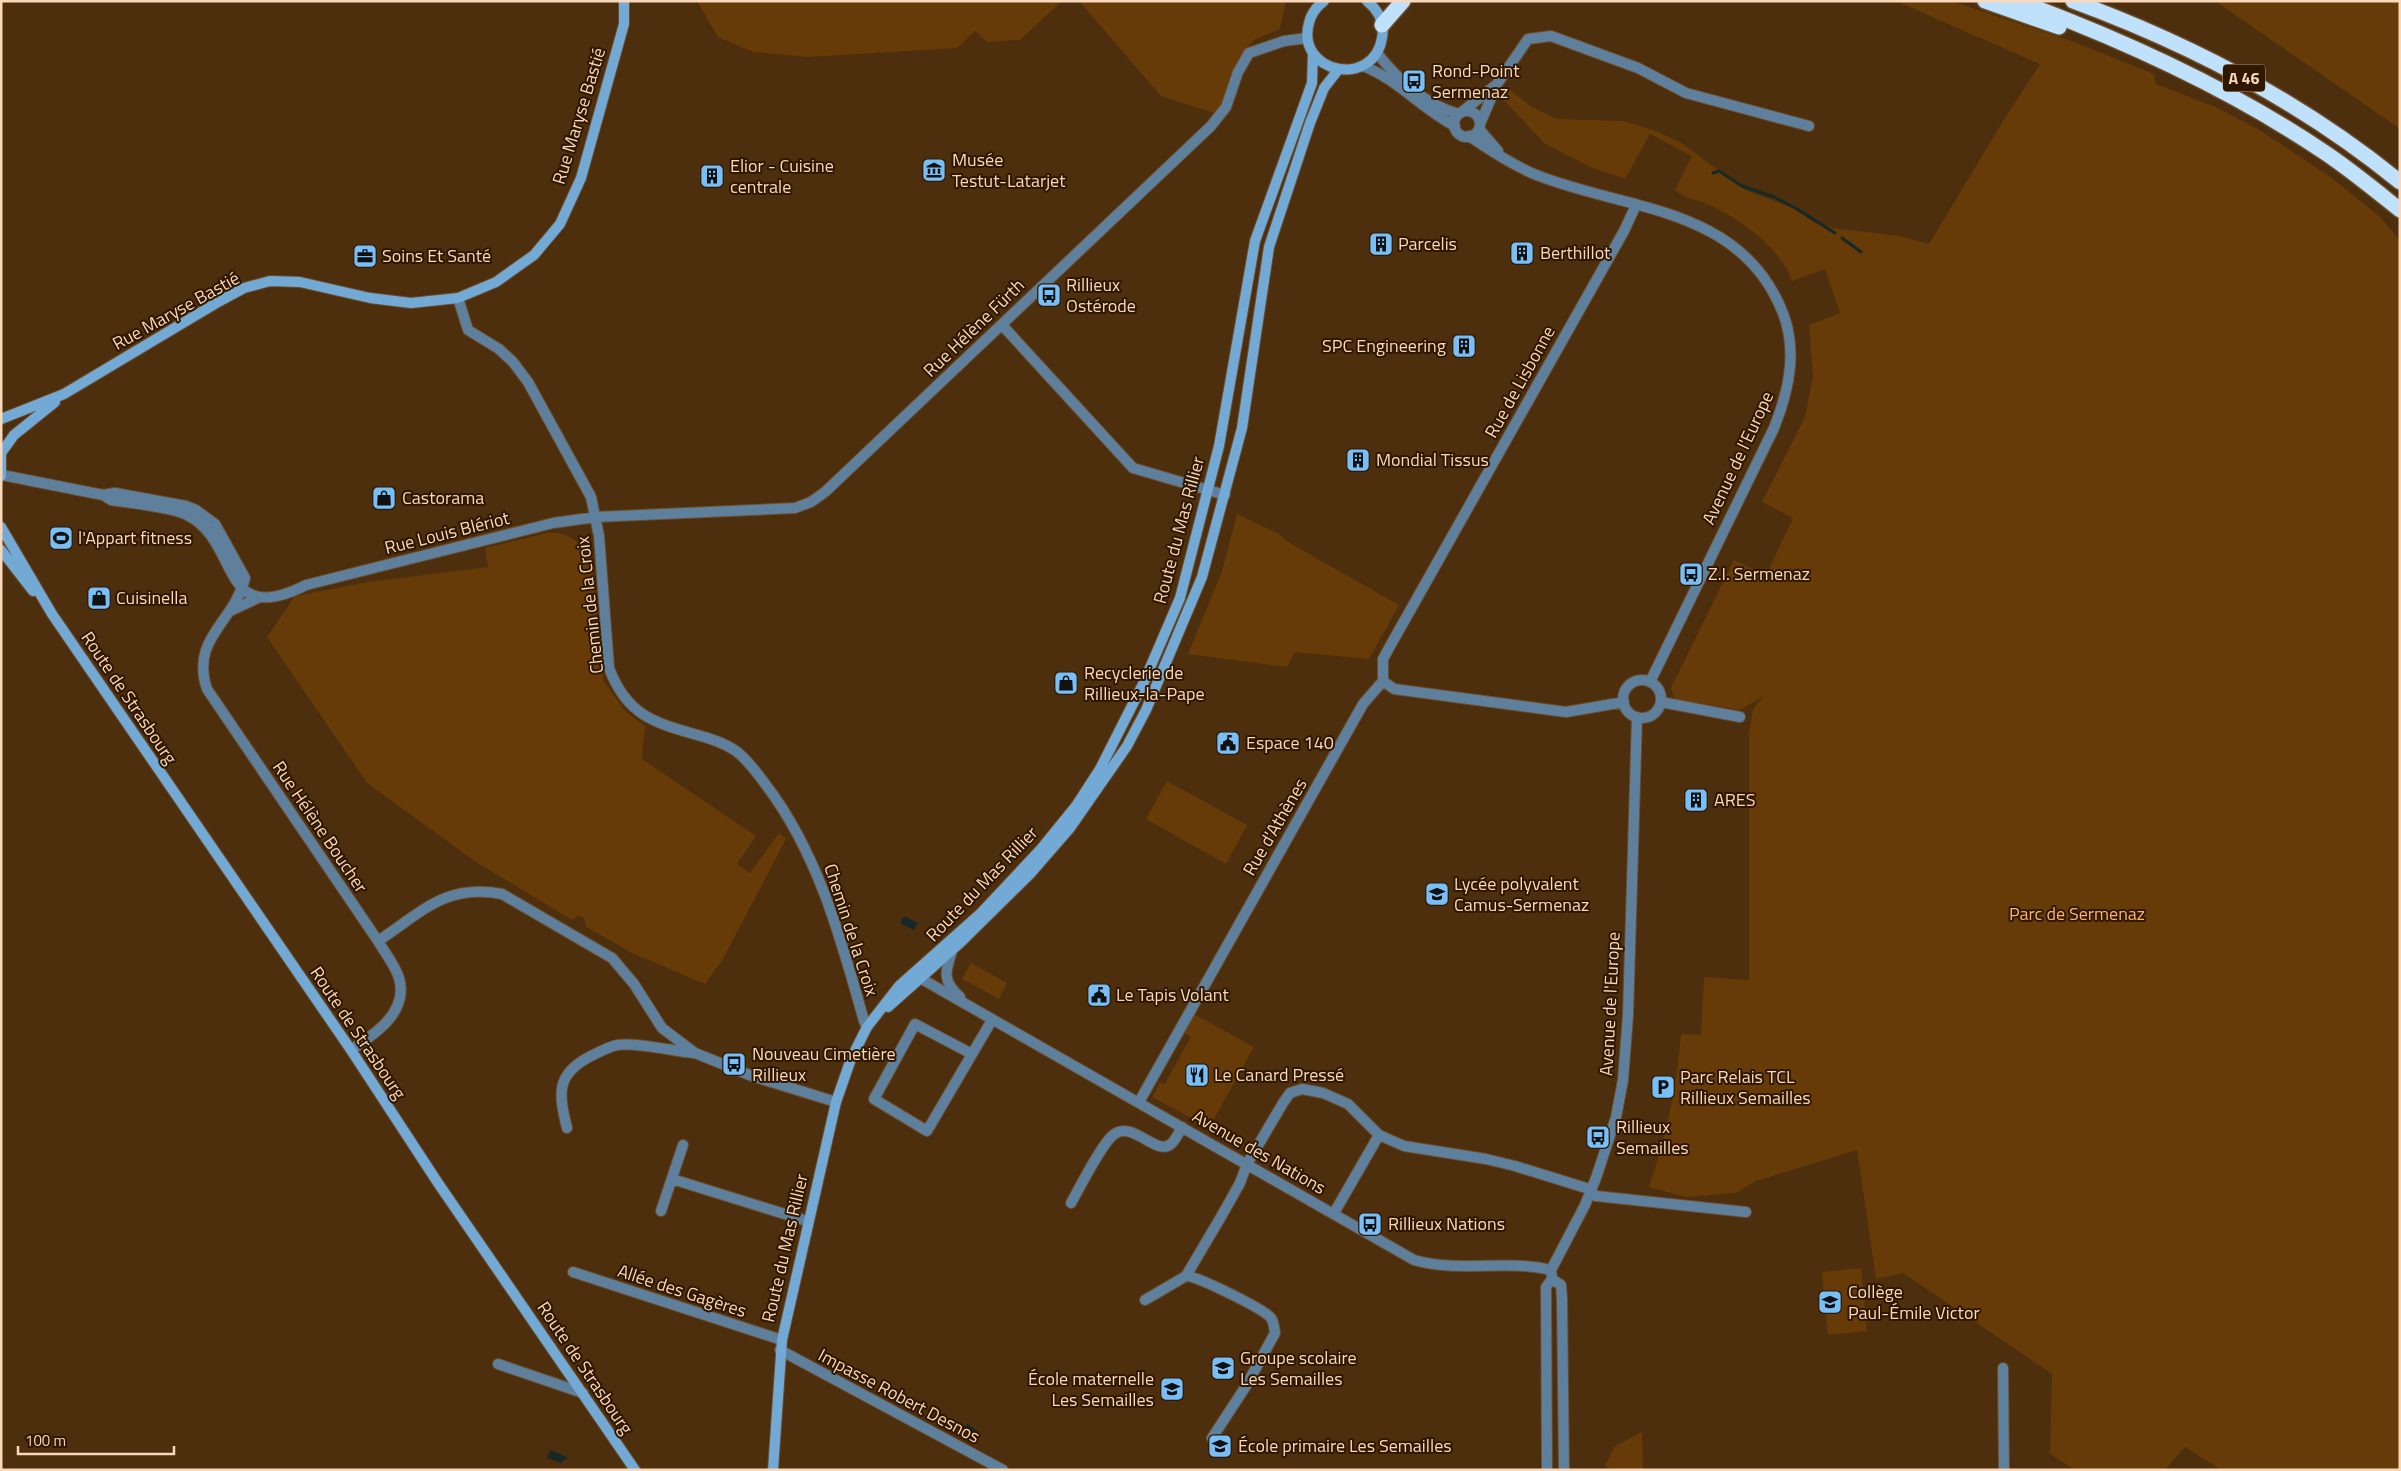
<svg xmlns="http://www.w3.org/2000/svg" width="2401" height="1471" viewBox="0 0 2401 1471" font-family="'Titillium Web',sans-serif">
	<style>
		.green { fill: #663b08 }
		.water { fill: #162926 }
		.lines { fill: none; stroke-linecap: round; stroke-linejoin: round }
		.stream { stroke: #162926; stroke-width: 3 }
		.minor-casing { stroke: #6c4d2c; stroke-width: 12 }
		.tertiary-casing { stroke: #6c4d2c; stroke-width: 12 }
		.secondary-casing { stroke: #6c4d2c; stroke-width: 12 }
		.motorway-casing { stroke: #6c4d2c; stroke-width: 18 }
		.minor { stroke: #5f809c; stroke-width: 10 }
		.tertiary { stroke: #5f809c; stroke-width: 10 }
		.secondary { stroke: #73a9d5; stroke-width: 10 }
		.motorway { stroke: #c0e1fc; stroke-width: 15 }
		.labels { text-anchor: middle; stroke-width: 4; stroke-linejoin: round; paint-order: stroke }
		.shield { fill: #2f1700; stroke: #bc9e83; stroke-width: 1 }
		.shield-label { font-size: 16px; font-weight: bold; fill: #f9d8bb }
		.poi-label { font-size: 18px; fill: #f9d8bb; stroke: #2f1700; text-anchor: start }
		.street-label { font-size: 18px; fill: #f9d8bb; stroke: #2f1700 }
		.park-label { font-size: 18px; fill: #ffb36b; stroke: #2f1700 }
	</style>
	<rect width="100%" height="100%" fill="#4d2e0d"/>
	<path class="green" d="M697,1H1062L1020,40L987,42L975,31L957,48L807,57L753,52L718,37Z
		M1079,1H1286L1280,29L1254,40L1239,58L1220,115L1161,96Z
		M1896,1H1951L2074,42L2154,74L2156,84L2213,106L2258,129L2332,178L2380,217L2400,240V1470H2221L2185,1447L2165,1470H2075L2050,1454L2052,1374L1903,1273L1876,1279L1857,1150L1756,1181L1736,1193L1686,1197L1649,1187C1667,1134 1676,1090 1681,1034L1701,1035L1704,977L1749,980V734L1753,709L1764,696L1740,710L1675,699L1671,688L1734,560L1766,575L1793,518L1762,502L1805,417L1813,376L1809,325L1840,313L1825,269L1792,281C1781,248 1738,217 1707,204C1695,199 1685,199 1675,190L1692,156L1650,134L1625,179L1590,167L1545,144L1499,95L1506,87L1532,107L1557,119L1623,121L1656,131L1680,142L1745,190L1793,208L1815,223L1833,228L1900,236L1929,244L2003,121L2040,64Z
		M2215,1H2400V129Z
		M1237,514L1279,534L1288,542L1399,605L1369,659L1295,652L1287,667L1188,654L1222,571Z
		M547,533C569,531 586,544 590,566H592L603,680L625,711L645,726L642,759L756,836L737,864L750,873L779,833L786,839L723,959L705,984L632,953L586,927L584,918L578,916L572,920L476,862L367,783L267,637L295,596L368,582L488,567L485,548Z
		M1167,781L1247,825L1226,864L1146,819Z
		M971,963L1007,983L999,999L962,979Z
		M1194,1014L1254,1047L1210,1126L1205,1123L1204,1125L1152,1097L1160,1082L1164,1085L1191,1037L1184,1033Z
		M1861,1268L1867,1331L1828,1335L1822,1272Z
		M1642,1432L1643,1470H1610L1605,1465L1615,1446Z"/>
	<path class="water" d="M904,916L918,923L914,930L900,923Z
		M967,1424L978,1431L975,1437L964,1430L963,1428Z
		M550,1450L567,1457L566,1460H563L562,1463L547,1458Z"/>
	<g class="lines">
		<path class="stream" d="M1713,173L1719,171L1742,186L1774,197L1797,209L1835,233
			M1842,238L1861,252"/>
		<g class="minor-casing">
			<path id="minor" d="M1377,53C1398,80 1426,105 1459,114
				M1363,66C1397,79 1422,109 1455,126
				M1463,111L1496,85
				M1454 124a13 13 0 1 1 26 0a13 13 0 1 1-26 0Z
				M1480,124L1497,84L1528,39L1551,36L1638,68L1686,93L1809,126
				M1479,129L1498,151
				M1469,136C1490,150 1511,164 1534,174C1622,210 1734,205 1779,304C1799,345 1790,388 1774,428L1650,682
				M458,298L468,330L499,349L513,362L528,382L591,497L599,536L609,668C626,713 651,722 694,734C708,738 723,742 736,751C748,760 757,773 766,785C818,853 841,939 864,1021L867,1027
				M1002,325L1133,468L1225,495
				M2,475L103,495L115,493L186,506L196,510L215,524L245,578C234,623 190,638 207,689L378,941C385,953 395,965 399,978C409,1012 375,1034 351,1050
				M103,495L111,500C129,503 172,507 187,515C241,541 218,630 306,585L553,523L596,517L795,508L811,502L825,492L1211,126L1226,107L1238,72L1249,53L1284,41L1307,38
				M230,611L260,597
				M1623 699a19 19 0 1 1 38 0a19 19 0 1 1-38 0Z
				M1383,681V659L1389,648L1624,231L1636,205
				M1661,702L1740,717
				M378,941C422,912 446,883 502,894L612,958L634,984L662,1028L695,1053L752,1076L836,1102
				M972,1054L915,1024L874,1099L927,1131L992,1020
				M1139,1102L1363,704L1383,681L1394,689L1566,712L1624,702
				M567,1128C559,1095 555,1075 589,1057C597,1053 608,1047 617,1045C635,1042 674,1051 693,1053
				M672,1179L807,1221
				M1071,1203C1080,1187 1100,1147 1112,1136C1132,1117 1157,1159 1172,1143C1176,1139 1179,1132 1182,1127
				M661,1211L683,1145
				M1334,1213L1379,1135
				M1551,1270L1585,1205L1596,1178L1616,1117L1623,1080L1628,1015L1637,717
				M573,1272L782,1340
				M1186,1276C1197,1276 1264,1309 1271,1318C1274,1322 1274,1328 1275,1333L1246,1386L1212,1438
				M1145,1300L1186,1276L1222,1215L1240,1183L1247,1164L1283,1103L1290,1093L1302,1089L1323,1093L1348,1104L1379,1135L1404,1146L1486,1159L1515,1166L1586,1188L1596,1196L1746,1212
				M780,1350L1003,1470
				M498,1364L583,1393
				M2003,1368L2004,1470"/>
		</g>
		<g class="tertiary-casing">
			<path id="tertiary" d="M952,951C945,972 942,981 960,997
				M913,974L1414,1260C1459,1273 1506,1259 1551,1270L1552,1279L1546,1287L1547,1470
				M1552,1279L1561,1285L1562,1299L1564,1470"/>
		</g>
		<g class="secondary-casing">
			<path id="secondary" d="M1324,1C1316,7 1311,14 1309,23C1295,72 1373,90 1382,38C1385,23 1378,10 1367,1
				M1,419L64,394L218,302L244,288L270,281L300,282L370,298L411,303L458,298L496,282L534,255L560,224L581,178L624,24V1
				M1,452V476
				M1,453L14,435L55,402
				M1,527L52,614L351,1050L438,1183L635,1470
				M1,550L33,591
				M888,1007L961,942L1030,874L1070,828L1127,746L1146,710L1202,577L1242,428L1269,247L1310,123L1324,88L1338,70
				M773,1470L782,1340L836,1102L851,1059L867,1027L899,986L981,913L1041,849L1076,806L1100,769L1143,684L1180,598L1219,446L1255,241L1312,83L1313,53"/>
		</g>
		<g class="motorway-casing">
			<path id="motorway" d="M1985,1L2059,27
				M2018,1C2126,41 2229,88 2324,152C2351,170 2375,190 2400,210
				M2073,1C2190,44 2303,103 2400,182
				M1382,25L1403,1"/>
		</g>
		<use href="#minor" class="minor"/>
		<use href="#tertiary" class="tertiary"/>
		<use href="#secondary" class="secondary"/>
		<use href="#motorway" class="motorway"/>
	</g>
	<defs>
		<g id="bus-square" transform="scale(1.25)"><rect x="-9" y="-9" width="18" height="18" rx="4" fill="#78bff7" stroke="#2f1700"/><path d="M-5-6H5V4H4V6H2V4H-2V6H-4V4H-5ZM-3.5-4V0h7V-4ZM-3.5 1.2v1.5H-2V1.2ZM2 1.2v1.5H3.5V1.2Z" fill="#111"/></g>
		<g id="museum-square" transform="scale(1.25)"><rect x="-9" y="-9" width="18" height="18" rx="4" fill="#78bff7" stroke="#2f1700"/><path d="M0-6L6-3V-2H-6V-3ZM-5-1h2V3h-2ZM-1-1h2V3h-2ZM3-1h2V3H3ZM-6 4H6V6H-6Z" fill="#111"/></g>
		<g id="building-square" transform="scale(1.25)"><rect x="-9" y="-9" width="18" height="18" rx="4" fill="#78bff7" stroke="#2f1700"/><path d="M-4-6H4V6H1V3H-1V6H-4ZM-2.5-4.3h1.7v1.8h-1.7ZM.8-4.3h1.7v1.8H.8ZM-2.5-1h1.7V.8h-1.7ZM.8-1h1.7V.8H.8Z" fill="#111"/></g>
		<g id="office-square" transform="scale(1.25)"><rect x="-9" y="-9" width="18" height="18" rx="4" fill="#78bff7" stroke="#2f1700"/><path d="M-6-3h4V-5.5h4V-3h4V5H-6ZM-1-4.5V-3h2v-1.5ZM-6 0V1H6V0Z" fill="#111"/></g>
		<g id="shop-square" transform="scale(1.25)"><rect x="-9" y="-9" width="18" height="18" rx="4" fill="#78bff7" stroke="#2f1700"/><path d="M-5-2.5h2.3a2.7 3.5 0 0 1 5.4 0H5L5.5 6h-11ZM-1.5-2.5h3a1.5 2.3 0 0 0-3 0Z" fill="#111"/></g>
		<g id="stadium-square" transform="scale(1.25)"><rect x="-9" y="-9" width="18" height="18" rx="4" fill="#78bff7" stroke="#2f1700"/><path d="M0-5a6.5 5 0 1 0 0 10a6.5 5 0 1 0 0-10ZM-3.5-1.8h7v3.6h-7Z" fill="#111"/></g>
		<g id="civic-square" transform="scale(1.25)"><rect x="-9" y="-9" width="18" height="18" rx="4" fill="#78bff7" stroke="#2f1700"/><path d="M-.6-6.5H3V-4.5H.6V-3L4-1V1h2V6H-6V1h2V-1L-.6-3ZM-1.2 2.5V6h2.4V2.5Z" fill="#111"/></g>
		<g id="school-square" transform="scale(1.25)"><rect x="-9" y="-9" width="18" height="18" rx="4" fill="#78bff7" stroke="#2f1700"/><path d="M0-5L7-2L0 1L-7-2ZM-4 1L0 2.5L4 1V4Q0 6-4 4Z" fill="#111"/></g>
		<g id="restaurant-square" transform="scale(1.25)"><rect x="-9" y="-9" width="18" height="18" rx="4" fill="#78bff7" stroke="#2f1700"/><path d="M-5-6h1v4h1v-4h1v4h1v-4h1v5L-1.5 .5V6h-2V.5L-5-1ZM5-6V6H3V1.5H1.5Q1.5-4 5-6Z" fill="#111"/></g>
		<g id="parking-square" transform="scale(1.25)"><rect x="-9" y="-9" width="18" height="18" rx="4" fill="#78bff7" stroke="#2f1700"/><path d="M-3.5-5.5H1a3.5 3.5 0 0 1 0 7H-1V5.5H-3.5ZM-1-3.4V-.6H.8a1.4 1.4 0 0 0 0-2.8Z" fill="#111"/></g>
	</defs>
	<g fill-rule="evenodd">
		<use href="#bus-square" x="1414" y="81"/>
		<use href="#museum-square" x="934" y="170"/>
		<use href="#building-square" x="712" y="176"/>
		<use href="#building-square" x="1381" y="244"/>
		<use href="#building-square" x="1522" y="253"/>
		<use href="#office-square" x="365" y="256"/>
		<use href="#bus-square" x="1049" y="295"/>
		<use href="#building-square" x="1464" y="346"/>
		<use href="#building-square" x="1358" y="460"/>
		<use href="#shop-square" x="384" y="498"/>
		<use href="#stadium-square" x="61" y="538"/>
		<use href="#bus-square" x="1691" y="574"/>
		<use href="#shop-square" x="99" y="598"/>
		<use href="#shop-square" x="1066" y="683"/>
		<use href="#civic-square" x="1228" y="743"/>
		<use href="#building-square" x="1696" y="800"/>
		<use href="#school-square" x="1437" y="894"/>
		<use href="#civic-square" x="1099" y="995"/>
		<use href="#bus-square" x="734" y="1064"/>
		<use href="#restaurant-square" x="1197" y="1075"/>
		<use href="#parking-square" x="1663" y="1087"/>
		<use href="#bus-square" x="1598" y="1137"/>
		<use href="#bus-square" x="1370" y="1224"/>
		<use href="#school-square" x="1830" y="1302"/>
		<use href="#school-square" x="1223" y="1368"/>
		<use href="#school-square" x="1172" y="1389"/>
		<use href="#school-square" x="1220" y="1446"/>
	</g>
	<g class="labels">
		<rect class="shield" x="2223" y="64.5" width="42" height="27" rx="4"/>
		<g class="shield-label">
			<text x="2244" y="84">A 46</text>
		</g>
		<g class="poi-label">
			<text x="1432" y="77">Rond-Point<tspan x="1432" dy="21">Sermenaz</tspan></text>
			<text x="952" y="166">Musée<tspan x="952" dy="21">Testut-Latarjet</tspan></text>
			<text x="730" y="172">Elior - Cuisine<tspan x="730" dy="21">centrale</tspan></text>
			<text x="1398" y="250">Parcelis</text>
			<text x="1540" y="259">Berthillot</text>
			<text x="382" y="262">Soins Et Santé</text>
			<text x="1066" y="291">Rillieux<tspan x="1066" dy="21">Ostérode</tspan></text>
			<text x="1446" y="352" text-anchor="end">SPC Engineering</text>
			<text x="1376" y="466">Mondial Tissus</text>
			<text x="402" y="504">Castorama</text>
			<text x="78" y="544">l'Appart fitness</text>
			<text x="1708" y="580">Z.I. Sermenaz</text>
			<text x="116" y="604">Cuisinella</text>
			<text x="1084" y="679">Recyclerie de<tspan x="1084" dy="21">Rillieux-la-Pape</tspan></text>
			<text x="1246" y="749">Espace 140</text>
			<text x="1714" y="806">ARES</text>
			<text x="1454" y="890">Lycée polyvalent<tspan x="1454" dy="21">Camus-Sermenaz</tspan></text>
			<text x="1116" y="1001">Le Tapis Volant</text>
			<text x="752" y="1060">Nouveau Cimetière<tspan x="752" dy="21">Rillieux</tspan></text>
			<text x="1214" y="1081">Le Canard Pressé</text>
			<text x="1680" y="1083">Parc Relais TCL<tspan x="1680" dy="21">Rillieux Semailles</tspan></text>
			<text x="1616" y="1133">Rillieux<tspan x="1616" dy="21">Semailles</tspan></text>
			<text x="1388" y="1230">Rillieux Nations</text>
			<text x="1848" y="1298">Collège<tspan x="1848" dy="21">Paul-Émile Victor</tspan></text>
			<text x="1240" y="1364">Groupe scolaire<tspan x="1240" dy="21">Les Semailles</tspan></text>
			<text x="1154" y="1385" text-anchor="end">École maternelle<tspan x="1154" dy="21">Les Semailles</tspan></text>
			<text x="1238" y="1452">École primaire Les Semailles</text>
		</g>
		<g class="street-label">
			<text transform="translate(579 116) rotate(-73)" y="6">Rue Maryse Bastié</text>
			<text transform="translate(176 311) rotate(-29)" y="6">Rue Maryse Bastié</text>
			<text transform="translate(974 328) rotate(-44)" y="6">Rue Hélène Fürth</text>
			<text transform="translate(1520 382) rotate(-61)" y="6">Rue de Lisbonne</text>
			<text transform="translate(1738 458) rotate(-65)" y="6">Avenue de l'Europe</text>
			<text transform="translate(1179 530) rotate(-75)" y="6">Route du Mas Rillier</text>
			<text transform="translate(447 533) rotate(-14)" y="6">Rue Louis Blériot</text>
			<text transform="translate(590 605) rotate(-96)" y="6">Chemin de la Croix</text>
			<text transform="translate(129 698) rotate(56)" y="6">Route de Strasbourg</text>
			<text transform="translate(320 827) rotate(56)" y="6">Rue Hélène Boucher</text>
			<text transform="translate(1275 827) rotate(-60)" y="6">Rue d'Athènes</text>
			<text transform="translate(982 884) rotate(-46)" y="6">Route du Mas Rillier</text>
			<text transform="translate(851 930) rotate(72)" y="6">Chemin de la Croix</text>
			<text transform="translate(1610 1004) rotate(-87)" y="6">Avenue de l'Europe</text>
			<text transform="translate(358 1033) rotate(56)" y="6">Route de Strasbourg</text>
			<text transform="translate(1259 1152) rotate(30)" y="6">Avenue des Nations</text>
			<text transform="translate(785 1248) rotate(-77)" y="6">Route du Mas Rillier</text>
			<text transform="translate(682 1291) rotate(18)" y="6">Allée des Gagères</text>
			<text transform="translate(585 1368) rotate(56)" y="6">Route de Strasbourg</text>
			<text transform="translate(899 1396) rotate(28)" y="6">Impasse Robert Desnos</text>
		</g>
		<g class="park-label">
			<text x="2077" y="920">Parc de Sermenaz</text>
		</g>
	</g>
	<rect width="2401" height="1471" fill="none" stroke="#f9d8bb" stroke-width="5"/>
	<path d="M18 1446v8h156v-8" fill="none" stroke="#f9d8bb" stroke-width="2.5"/>
	<text x="25" y="1446" font-size="15" fill="#f9d8bb" stroke="#2f1700" stroke-width="4" paint-order="stroke">100 m</text>
</svg>
